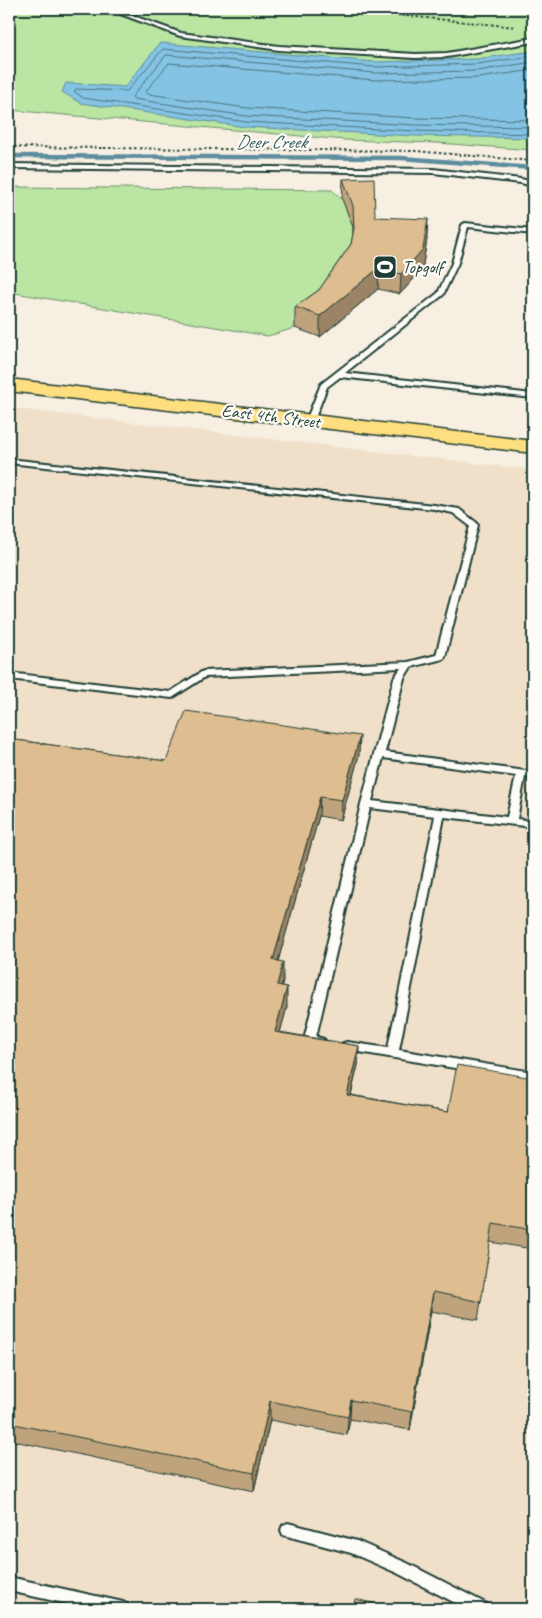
<svg xmlns="http://www.w3.org/2000/svg" width="542" height="1618" viewBox="0 0 542 1618" font-family="Caveat,sans-serif">
	<style>
		.built { fill: #f0e0c9 }
		.green { fill: #bae5a2; stroke: #6c916b }
		.water { fill: #85c3e5; stroke: #5c8d9e }
		.lines { fill: none; stroke-linecap: round; stroke-linejoin: round }
		.shore { stroke: #48737b; stroke-width: 1 }
		.stream { stroke: #5c8d9e; stroke-width: 4.5 }
		.lane-casing { stroke: #1f3d34; stroke-width: 4 }
		.primary-casing { stroke: #1f3d34; stroke-width: 3 }
		.path { stroke: #1f3d34; stroke-width: 2; stroke-dasharray: 2.5 2.5; stroke-linecap: butt }
		.lane { fill: #fdfcf7; fill-rule: evenodd }
		.primary { fill: #fedf80; fill-rule: evenodd }
		.wall { fill: #bfa37c; stroke: #1f3d34 }
		.shaded-wall { fill: #9b8465; stroke: #1f3d34 }
		.building { fill: #debd90; stroke: #1f3d34 }
		.labels { text-anchor: middle; stroke-width: 4.5; stroke-linejoin: round; paint-order: stroke }
		.far-poi-label { font-size: 18px; fill: #1f3d34; stroke: #fdfcf7; text-anchor: start }
		.far-street-label { font-size: 18px; fill: #1f3d34; stroke: #fdfcf7 }
		.far-water-label { font-size: 19px; font-style: italic; fill: #385e60; stroke: #fdfcf7 }
	</style>
	<rect width="100%" height="100%" fill="#f7efe2"/>
	<filter id="ink" filterUnits="userSpaceOnUse"><feTurbulence type="fractalNoise" baseFrequency=".02" numOctaves="2"/><feDisplacementMap in="SourceGraphic" scale="10" xChannelSelector="R" yChannelSelector="G"/><feConvolveMatrix kernelMatrix="1 2 1 2 8 2 1 2 1" color-interpolation-filters="sRGB"/></filter>
	<g filter="url(#ink)">
		<path class="built" d="M9,408L533,470V1609H9Z"/>
		<path class="green" d="M9,9H533V150L437,143L345,140L9,110Z
			M9,187L332,190L342,199L353,227L354,248L318,311L295,328L268,336L9,292Z"/>
		<path class="water" d="M160,43L375,62L476,59L533,51V138L415,136L245,127L81,103L62,92L66,83L125,87Z"/>
		<g class="lines">
			<path class="shore" d="M533,56L477,64L375,67L163,49L127,91L76,89L74,91L83,98L246,122L415,131L533,134
				M533,62L477,71L375,73L166,55L132,97L134,99L246,116L415,125L533,127
				M533,70L478,78L375,80L169,63L146,91L148,94L247,108L415,118L533,120"/>
			<path class="stream" d="M9,156L401,158L533,168"/>
			<g class="lane-casing">
				<path id="lane" d="M107,9H114L181,33L279,46L415,54L447,53L533,38V42L447,57L415,58L279,50L180,36Z
					M9,164L433,169L521,179L533,182V186L521,183L433,173L9,168Z
					M465,223L533,230V234L468,227L458,263L443,295L345,373L533,394V398L340,377L327,387L313,423H307L306,421L321,384L438,293L452,263L462,225Z
					M9,459L434,505L459,509L477,523L478,525L445,657L443,659L411,667L404,678L385,752L533,772V778L525,777L517,819L533,821V827L444,817L399,1050L533,1072V1081L347,1050L343,1049L341,1046L343,1043L347,1042L388,1048L435,816L370,808L316,1037L324,1039L326,1042L324,1045L320,1046L306,1043L304,1040L361,804L394,678L401,668L205,677L172,698L9,679V673L170,692L203,671L408,662L436,655L470,526L453,513L434,509L9,463ZM383,758L516,776L507,817L372,801Z
					M288,1523L357,1541L407,1563L487,1604L489,1609H467L397,1573L351,1553L283,1535L281,1530L283,1525Z
					M9,1577L123,1602L128,1604L130,1609H91L9,1591Z"/>
			</g>
			<g class="primary-casing">
				<path id="primary" d="M9,379L533,441V453L9,391Z"/>
			</g>
			<path class="path" d="M337,9L515,27
				M9,147L415,151L533,161"/>
			<use href="#lane" class="lane"/>
			<use href="#primary" class="primary"/>
		</g>
		<path class="wall" d="M343,179L375,217L427,239L422,270L400,294L378,289L320,337L295,328V307L319,290L351,244L353,234V227L342,199Z
			M9,739L166,761L359,755L341,820L319,816L278,961L283,981L282,986L287,1007L280,1032L359,1046L358,1065L351,1095L448,1112L533,1078V1249L490,1242L478,1320L431,1311L410,1430L350,1419L347,1435L270,1420L254,1491L9,1440Z"/>
		<path class="shaded-wall" d="M428,219L427,239L422,270L400,294L401,274Z
			M379,268L378,289L320,337V316Z
			M360,736L359,755L341,820L342,800Z
			M320,797L319,816L273,979V960Z
			M283,962V981L277,1005V985Z
			M287,987V1007L275,1051V1032Z
			M359,1046L358,1065L346,1114L347,1095Z
			M433,1292L431,1311L410,1430L412,1412Z
			M351,1400L350,1419L347,1435L348,1417Z
			M270,1401V1420L254,1491V1473Z"/>
		<path class="building" d="M374,178L375,217L428,219L423,249L401,274L379,268L320,316L295,307L319,290L351,244L354,228L353,206L343,179Z
			M186,711L360,736L342,800L320,797L273,960L283,962L277,985L287,987L275,1032L359,1046L347,1095L448,1112L457,1065L533,1078V1230L493,1223L481,1302L433,1292L412,1412L351,1400L348,1417L270,1401L254,1473L9,1423V739L166,761Z
			M355,1599L398,1609H353Z
			M9,1605L28,1609H9Z"/>
	</g>
	<defs>
		<g id="stadium-square" transform="scale(1.25)"><rect x="-9" y="-9" width="18" height="18" rx="4" fill="#1f3d34" stroke="#fdfcf7"/><path d="M0-5a6.5 5 0 1 0 0 10a6.5 5 0 1 0 0-10ZM-3.5-1.8h7v3.6h-7Z" fill="#fff"/></g>
	</defs>
	<g fill-rule="evenodd">
		<use href="#stadium-square" x="385" y="267"/>
	</g>
	<g class="labels">
		<g class="far-poi-label">
			<text x="402" y="273">Topgolf</text>
		</g>
		<g class="far-street-label">
			<text transform="translate(271 416) rotate(7)" y="6">East 4th Street</text>
		</g>
		<g class="far-water-label">
			<text x="271" y="148">Deer Creek</text>
		</g>
	</g>
	<rect width="542" height="1618" fill="none" stroke="#fdfcf7" stroke-width="30"/>
	<rect x="15" y="15" width="512" height="1588" fill="none" stroke="#1f3d34" stroke-width="2" filter="url(#ink)"/>
</svg>
